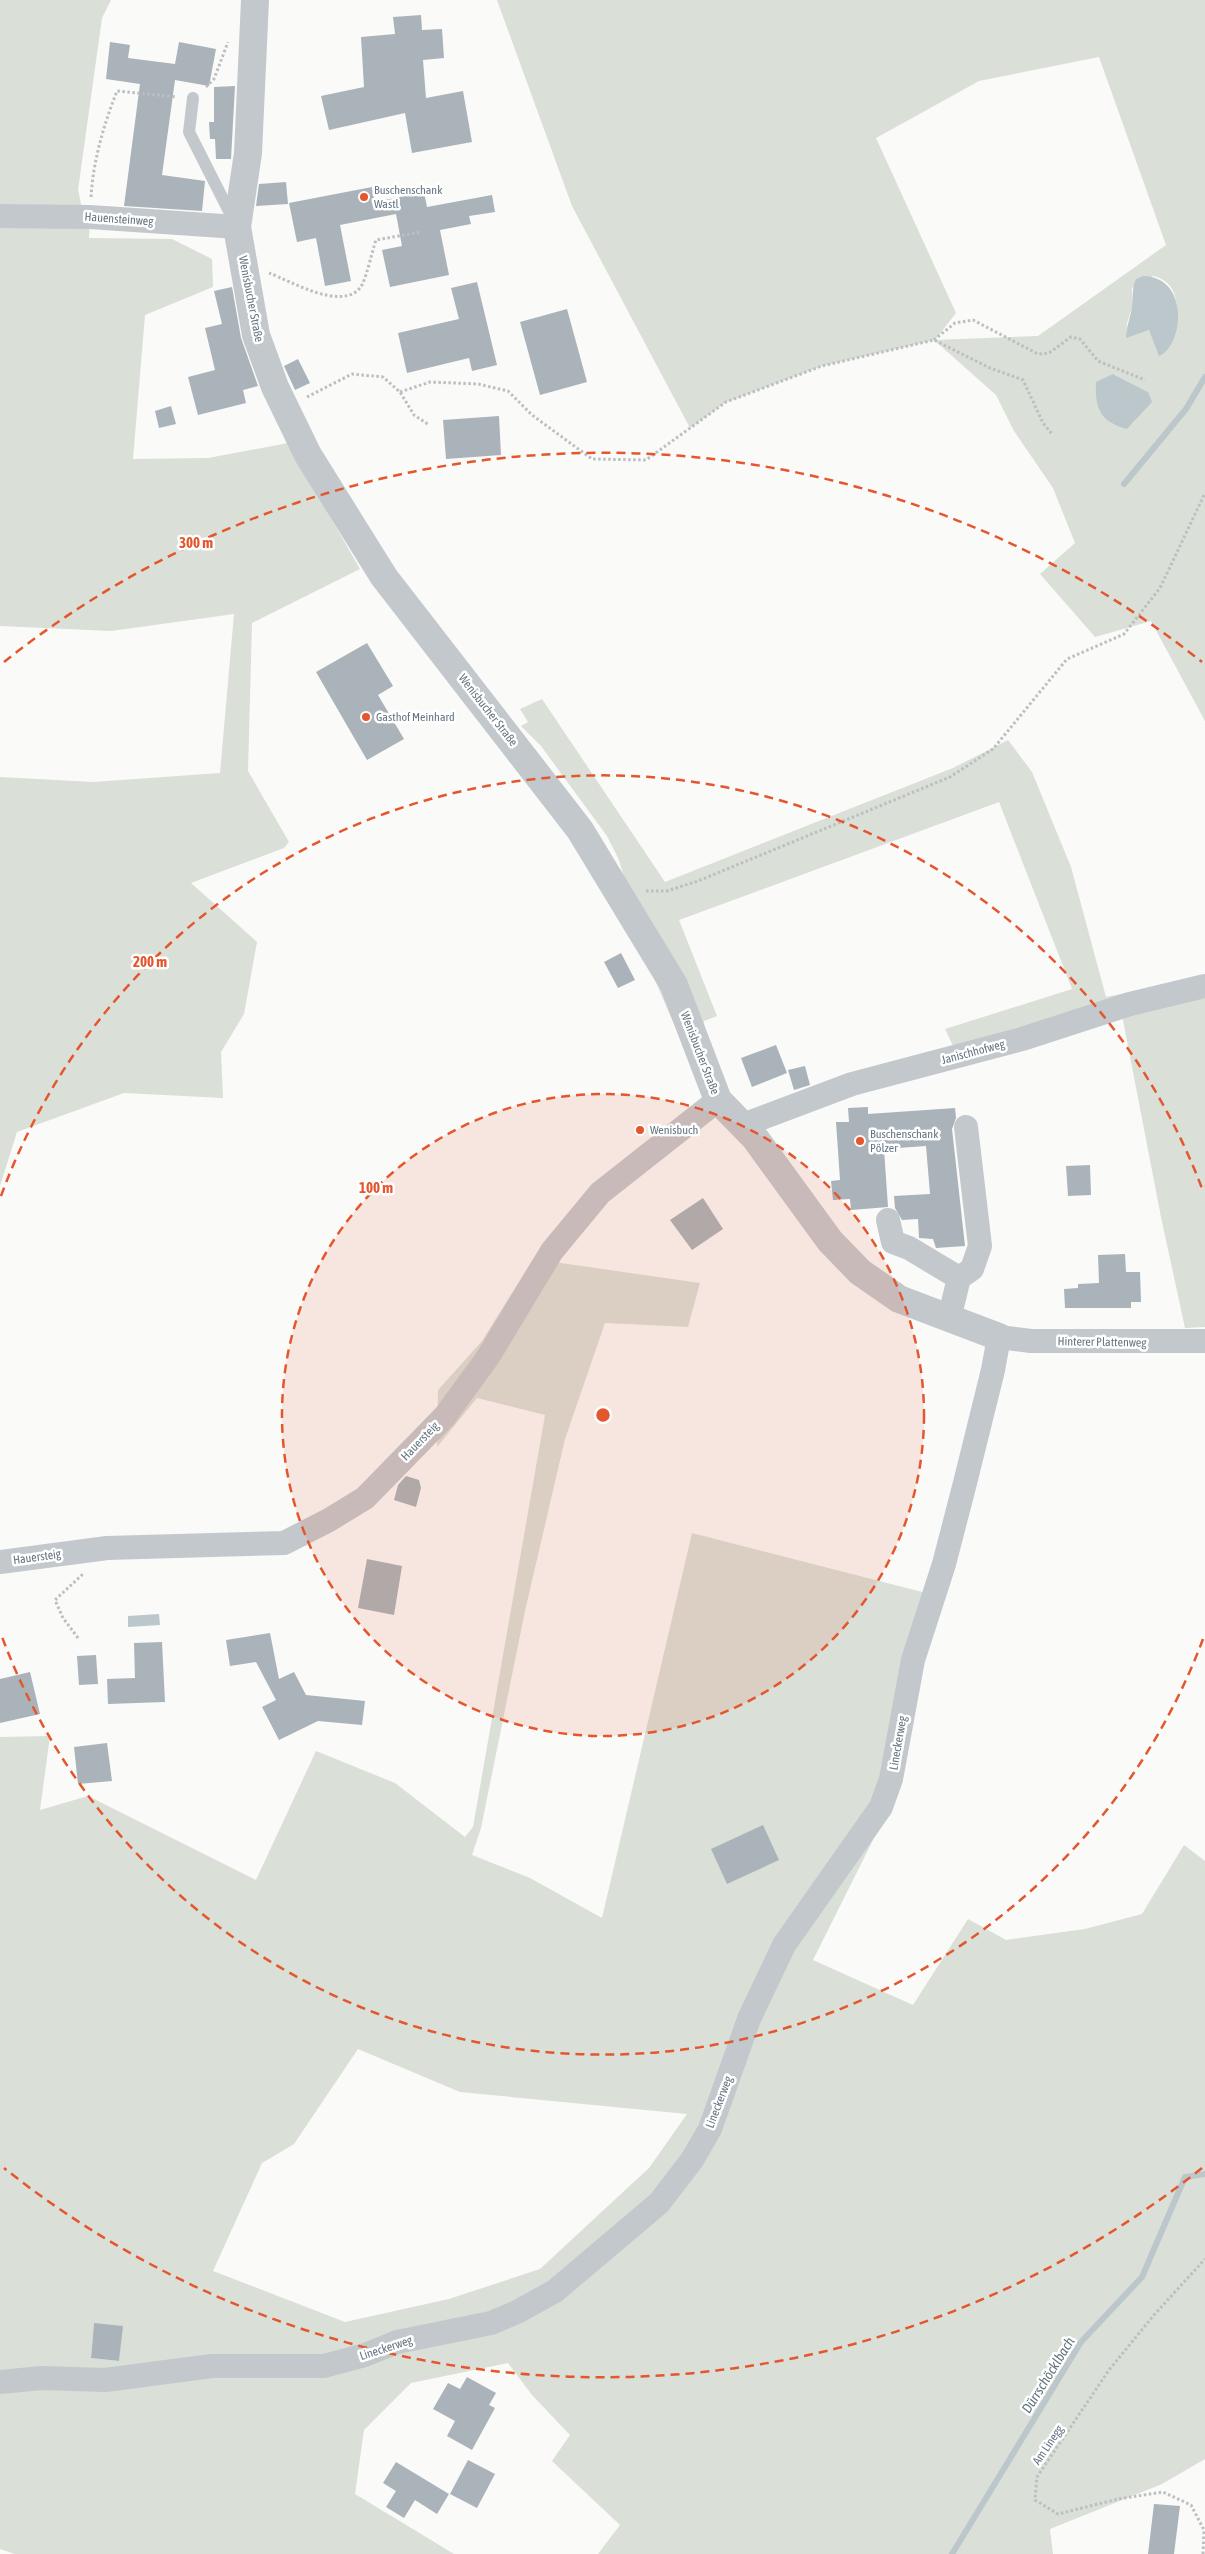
<svg xmlns="http://www.w3.org/2000/svg" width="1205" height="2554" viewBox="0 0 1205 2554" font-family="'Asap Condensed',sans-serif">
	<style>
		.green { fill: #dadfd7; fill-rule: evenodd }
		.water { fill: #bbc7cb }
		.lines { fill: none; stroke-linecap: round; stroke-linejoin: round }
		.stream { stroke: #bbc7cb; stroke-width: 6 }
		.building { fill: #aab3b9 }
		.path { stroke: #bbbfc2; stroke-width: 3; stroke-dasharray: 2.5 2.5; stroke-linecap: butt }
		.service { stroke: #c3c8cc; stroke-width: 12 }
		.minor { stroke: #c3c8cc; stroke-width: 24 }
		.tertiary { stroke: #c3c8cc; stroke-width: 28 }
		.ring { fill: none; stroke: #e4572e; stroke-width: 2.5; stroke-dasharray: 9 6 }
		.poi-dot { fill: #e4572e; stroke: #fff; stroke-width: 2 }
		.labels { text-anchor: middle; stroke-width: 5; stroke-linejoin: round; paint-order: stroke }
		.poi-label { font-size: 12px; fill: #657683; stroke: #fff; text-anchor: start }
		.street-label { font-size: 12px; fill: #657683; stroke: #fff }
		.water-label { font-size: 14px; font-style: italic; fill: #60757c; stroke: #fff }
		.centre { fill: #e4572e; stroke: #fff; stroke-width: 2.5 }
		.ring-label { font-size: 15px; text-anchor: middle; font-weight: bold; fill: #e4572e; stroke: #fff; stroke-width: 5; stroke-linejoin: round; paint-order: stroke }
	</style>
	<rect width="100%" height="100%" fill="#fafaf8"/>
	<path class="green" d="M0,0H111L102,18L78,190L84,217H90L89,238L172,239L212,259L213,287L145,315L133,459L208,458L288,443L360,569L252,623L248,771L289,842L284,848L191,883L257,942L244,1014L221,1052L223,1098L124,1093L17,1132L0,1186V777L93,782L220,773L234,614L111,631L0,626Z
		M497,0H1205V721L1151,621L1095,637L1040,574L1075,543L1053,488L1014,431L996,395L934,340L822,366L726,402L690,428L572,206ZM1099,57L1166,245L1038,336L935,340L956,313L876,138L979,81ZM1153,276C1185,283 1178,321 1171,344L1155,342L1149,330L1126,337L1127,323L1132,308V288ZM1113,374L1148,392L1135,421L1127,428Z
		M542,699L665,882L953,768L1008,740L1032,772L1071,867L1106,997L1205,977V1327L1185,1328L1161,1217L1122,1015L958,1056L945,1029L1072,989L999,802L679,920L717,1016L704,1021L695,1073L651,971L619,860L607,836L541,746L521,726L528,722L520,709Z
		M533,1259L700,1283L688,1327L605,1323L565,1439L525,1611L481,1828L472,1855L530,1878L602,1918L692,1533L934,1595L919,1663L902,1782L813,1960L913,2005L968,1919L1006,1940L1085,1929L1142,1914L1184,1845L1205,1861V2459L1162,2484L1050,2529L1053,2554H598L620,2525L552,2461L570,2435L532,2395L508,2363L411,2383L364,2430L355,2494L454,2554H15L0,2549V1737L50,1736L40,1810L88,1796L256,1880L316,1751L395,1783L465,1837L473,1827L545,1415L477,1398L437,1447L438,1390L482,1341ZM358,2049L460,2092L687,2114L649,2168L540,2269L449,2299L345,2322L213,2271L262,2163L294,2144ZM94,2324L122,2326L119,2361L91,2358Z"/>
	<path class="water" d="M1143,276C1191,277 1183,347 1159,356L1149,330L1126,338C1126,326 1131,317 1132,306C1133,296 1132,288 1136,279Z
		M1113,374L1148,392L1152,402L1127,429C1100,421 1095,409 1096,382Z
		M159,1614L160,1625L128,1627V1616Z"/>
	<g class="lines">
		<path class="stream" d="M1124,484L1186,409L1205,377
			M952,2554L1081,2342L1142,2277L1185,2177L1205,2174"/>
	</g>
	<path class="building" d="M421,15L422,30L442,29L444,58L423,60L426,98L463,91L472,142L412,153L405,113L329,130L321,96L364,87L361,37L395,34L393,17Z
		M110,42L130,45L128,58L175,64L179,42L216,49L209,86L175,80L162,175L205,181L202,211L124,206L140,84L106,79Z
		M235,86L231,159H216L215,139H210L209,122H214V87Z
		M286,182L288,204L256,206L259,184Z
		M372,187L375,202L424,192L427,207L492,195L495,212L469,216L471,224L440,230L449,275L390,287L382,250L402,246L396,214L340,225L351,281L325,286L316,238L297,242L289,203Z
		M477,282L497,365L472,371L469,358L407,373L398,333L459,319L451,288Z
		M232,287L241,338L258,386L243,390L246,403L198,415L188,377L215,370L205,328L222,324L214,291Z
		M567,309L587,382L540,395L520,322Z
		M298,359L310,383L295,390L284,366Z
		M171,406L176,424L159,428L155,411Z
		M499,416L501,455L446,459L443,420Z
		M367,643L393,686L378,695L404,739L367,760L316,672Z
		M621,953L635,980L618,988L604,962Z
		M776,1045L787,1073L752,1087L741,1058Z
		M805,1066L810,1085L794,1090L788,1070Z
		M868,1107V1114L955,1108L956,1118L952,1129L965,1246L936,1248L933,1239L919,1238L918,1219L902,1220L895,1208L894,1196L930,1194L926,1146L884,1149L888,1207L851,1210L850,1199L833,1200L831,1181L840,1180L836,1122H849L848,1108Z
		M1090,1165L1091,1195L1068,1196L1066,1166Z
		M703,1198L723,1229L692,1250L670,1220Z
		M1125,1254L1126,1272H1140L1141,1302H1131V1308H1065L1064,1289L1078,1288V1284L1099,1283L1098,1255Z
		M406,1476L419,1480L421,1488L416,1507L394,1500L398,1485Z
		M367,1559L402,1566L394,1615L358,1608Z
		M270,1633L279,1679L294,1672L306,1695L365,1701L362,1725L318,1721L279,1740L262,1707L276,1700L256,1662L230,1666L226,1640Z
		M162,1642L165,1702L108,1704L107,1679L135,1678L134,1643Z
		M96,1655L98,1684L79,1685L77,1656Z
		M30,1672L40,1714L0,1723V1679Z
		M107,1743L112,1781L78,1784L74,1747Z
		M763,1825L779,1860L727,1884L711,1849Z
		M94,2323L123,2326L119,2361L91,2358Z
		M467,2377L496,2393L489,2405L495,2408L472,2450L447,2436L455,2421L433,2409L448,2383L460,2389Z
		M468,2460L495,2474L477,2508L450,2494Z
		M396,2462L449,2494L437,2514L415,2500L404,2518L386,2507L396,2491L383,2483Z
		M1154,2504L1180,2506L1174,2554H1148Z"/>
	<g class="lines">
		<path class="path" d="M206,87L214,79L228,42
			M91,197C93,161 104,124 117,91L176,97
			M269,273C291,281 340,311 360,288C366,281 372,251 376,240L421,232
			M934,340L955,323L973,320L1038,354L1049,353L1071,337L1080,339L1098,361L1145,380
			M400,392L430,382L478,384L508,391L532,415L592,459L646,460L726,402L822,366L934,340L990,368L1023,380L1043,423L1052,434
			M307,397L352,374L383,377L400,392L414,415L429,425
			M646,891H667L698,881L950,777L993,749L1067,659L1124,634L1160,588L1205,493
			M78,1638L63,1618L55,1600L83,1574
			M1203,2554L1204,2530L1191,2505L1163,2492L1118,2499L1058,2514L1035,2500L1037,2477L1109,2370L1154,2315L1205,2259"/>
		<path class="service" d="M193,98L189,132L234,221"/>
		<path class="minor" d="M0,216L90,217L237,227
			M743,1125L852,1084L1022,1039L1130,1004L1205,986
			M888,1220L893,1242L909,1248L959,1278
			M949,1319L959,1278L972,1269L980,1246L966,1127
			M0,1562L107,1548L284,1543L329,1520L365,1498L445,1416L488,1357L552,1251L600,1193L718,1100
			M0,2382L41,2378L105,2380L212,2366H324L365,2355L397,2342L491,2323L517,2312L555,2291L659,2203L692,2160L710,2129L749,2019L784,1945L881,1807L891,1779L913,1660L944,1564L965,1483L993,1370L999,1337L1031,1341H1205"/>
		<path class="tertiary" d="M255,0L248,153L237,227L256,335L275,387L308,455L384,577L580,830L674,985L718,1100L755,1138L830,1241L860,1272L899,1299L999,1337"/>
	</g>
	<circle cx="603" cy="1415" r="321" fill="#e4572e" fill-opacity=".12"/>
	<g class="ring">
		<circle cx="603" cy="1415" r="321"/>
		<path d="M1203 1639A641 641 0 0 1 1 1634M1 1196A641 641 0 0 1 1203 1191"/>
		<path d="M1202 2168A962 962 0 0 1 4 2168M4 662A962 962 0 0 1 1202 662"/>
	</g>
	<g class="poi-dot">
		<circle cx="364" cy="197" r="5"/>
		<circle cx="366" cy="717" r="5"/>
		<circle cx="640" cy="1130" r="5"/>
		<circle cx="860" cy="1141" r="5"/>
	</g>
	<g class="labels">
		<g class="poi-label">
			<text x="374" y="194">Buschenschank<tspan x="374" dy="14">Wastl</tspan></text>
			<text x="376" y="721">Gasthof Meinhard</text>
			<text x="650" y="1134">Wenisbuch</text>
			<text x="870" y="1138">Buschenschank<tspan x="870" dy="14">Pölzer</tspan></text>
		</g>
		<g class="street-label">
			<text transform="translate(119 219) rotate(4)" y="4">Hauensteinweg</text>
			<text transform="translate(251 299) rotate(79)" y="4">Wenisbucher Straße</text>
			<text transform="translate(488 710) rotate(52)" y="4">Wenisbucher Straße</text>
			<text transform="translate(973 1052) rotate(-15)" y="4">Janischhofweg</text>
			<text transform="translate(700 1053) rotate(69)" y="4">Wenisbucher Straße</text>
			<text transform="translate(1102 1342) rotate(1)" y="4">Hinterer Plattenweg</text>
			<text transform="translate(420 1441) rotate(-46)" y="4">Hauersteig</text>
			<text transform="translate(37 1557) rotate(-8)" y="4">Hauersteig</text>
			<text transform="translate(898 1743) rotate(-80)" y="4">Lineckerweg</text>
			<text transform="translate(719 2102) rotate(-69)" y="4">Lineckerweg</text>
			<text transform="translate(386 2348) rotate(-18)" y="4">Lineckerweg</text>
			<text transform="translate(1048 2445) rotate(-56)" y="4">Am Linegg</text>
		</g>
		<g class="water-label">
			<text transform="translate(1048 2375) rotate(-58)" y="5">Dürrschöcklbach</text>
		</g>
	</g>
	<circle cx="603" cy="1415" r="8" class="centre"/>
	<g class="ring-label">
		<text x="196" y="548">300 m</text>
		<text x="150" y="967">200 m</text>
		<text x="376" y="1193">100 m</text>
	</g>
</svg>
